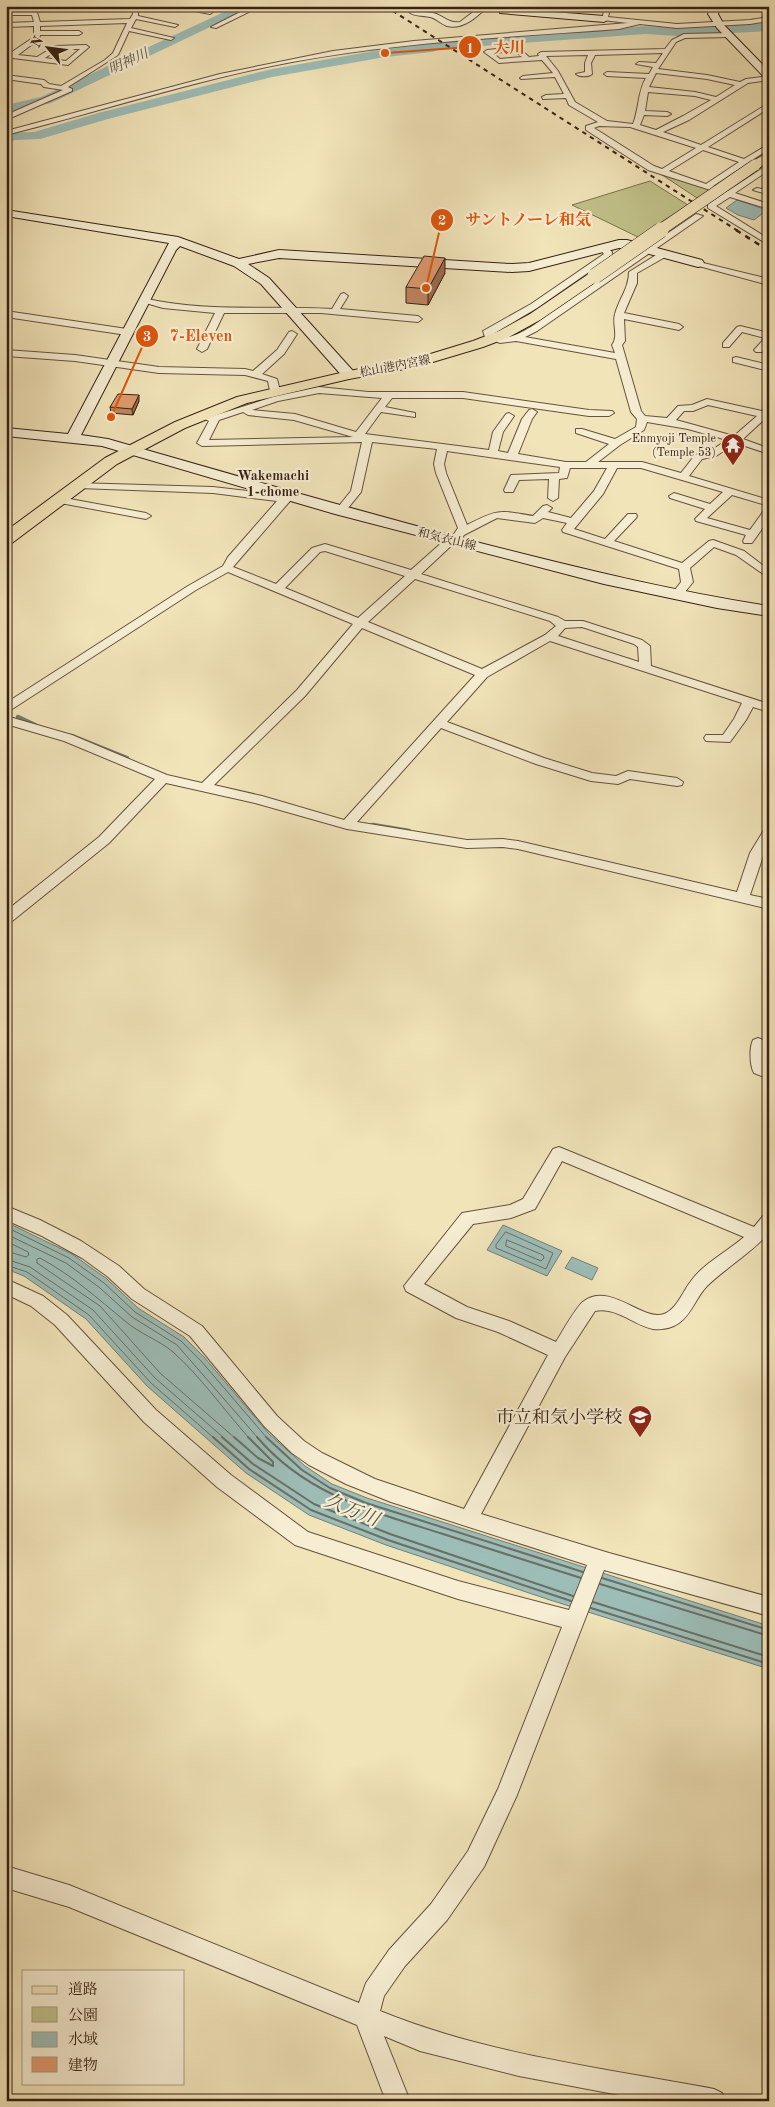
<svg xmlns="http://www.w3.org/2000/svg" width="775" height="2107" viewBox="0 0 775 2107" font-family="'Old Standard TT','Noto Serif JP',serif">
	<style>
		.green { fill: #c1c28a; stroke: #7c7250 }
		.water { fill: #9dbdb7; stroke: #747f76 }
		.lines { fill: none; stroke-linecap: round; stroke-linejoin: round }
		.shore-far1 { stroke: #6a6f66; stroke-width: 1 }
		.shore { stroke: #6a6f66; stroke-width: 2 }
		.stream { stroke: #747f76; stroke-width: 4.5 }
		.river { fill: #9dbdb7; fill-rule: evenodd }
		.street-casing { stroke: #66523e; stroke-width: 2 }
		.secondary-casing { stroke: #372115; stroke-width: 2 }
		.primary-casing { stroke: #372115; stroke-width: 2 }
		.street { fill: #f6edd2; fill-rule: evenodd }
		.secondary { fill: #f6edd2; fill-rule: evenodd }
		.primary { fill: #f1e4b9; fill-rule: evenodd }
		.rail-far1 { stroke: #372115; stroke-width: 2; stroke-dasharray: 4.5 4.5; stroke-linecap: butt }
		.rail { stroke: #372115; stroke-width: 2.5; stroke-dasharray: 5.5 5.5; stroke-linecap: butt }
		.primary-bridge-far1-casing { stroke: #372115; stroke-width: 12; stroke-linecap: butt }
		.primary-bridge-casing { stroke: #372115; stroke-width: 16; stroke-linecap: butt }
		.primary-bridge-far1 { stroke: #f1e4b9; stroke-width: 11 }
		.primary-bridge { stroke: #f1e4b9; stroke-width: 15 }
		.wall { fill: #c08560; stroke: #372115 }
		.shaded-wall { fill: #9c6c4e; stroke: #372115 }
		.building { fill: #df9b70; stroke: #372115 }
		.labels { text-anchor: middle; stroke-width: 4.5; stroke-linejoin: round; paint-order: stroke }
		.far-street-label { font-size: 12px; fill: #372115; stroke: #f6edd2 }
		.far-poi-label { font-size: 12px; fill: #372115; stroke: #f6edd2; text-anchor: end }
		.far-water-label { font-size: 14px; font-style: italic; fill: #565046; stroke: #f6edd2 }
		.far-neighbourhood-label { font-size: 14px; font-weight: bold; fill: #372115; stroke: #f6edd2 }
		.near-poi-label { font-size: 18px; fill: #372115; stroke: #f6edd2; text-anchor: end }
		.near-water-label { font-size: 19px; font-style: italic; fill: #565046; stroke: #f6edd2 }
		.leader { fill: none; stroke: #df560c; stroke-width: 2 }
		.callout-dot { fill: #df560c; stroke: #f6edd2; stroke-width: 2 }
		.mark-label { font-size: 15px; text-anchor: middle; font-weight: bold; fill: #fff }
		.callout-label { font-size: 16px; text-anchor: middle; font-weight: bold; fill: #df560c; stroke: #f6edd2; stroke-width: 4.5; stroke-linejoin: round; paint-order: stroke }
	</style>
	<rect width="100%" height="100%" fill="#f1e4b9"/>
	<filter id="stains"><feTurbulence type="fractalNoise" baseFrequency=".004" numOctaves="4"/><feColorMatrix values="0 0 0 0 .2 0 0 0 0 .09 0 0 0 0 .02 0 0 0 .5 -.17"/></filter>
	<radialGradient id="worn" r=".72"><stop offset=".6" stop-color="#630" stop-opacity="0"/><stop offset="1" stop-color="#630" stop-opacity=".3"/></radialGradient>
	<path class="green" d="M653,169L713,189L697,198Z
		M650,181L688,205L638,237L572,205Z"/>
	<path class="water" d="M737,200L767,210L754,220L738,215L726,208Z
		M6,1222L72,1254L107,1279L138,1308L184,1337L205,1358L269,1434L305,1466L332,1484L367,1498L769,1626V1669L550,1600L386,1545L309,1515L246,1473L147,1386L86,1319L24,1276L6,1269Z
		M503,1225L562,1251L547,1276L487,1250Z
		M572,1257L598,1268L592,1280L565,1268Z"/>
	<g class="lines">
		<path class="shore-far1" d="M6,1227L69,1258L104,1283L135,1312L181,1341L201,1361L267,1438
			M506,1232L553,1253L546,1269L496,1248V1245Z
			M6,1234L66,1263L100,1288L132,1317L177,1345L258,1438
			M507,1240L543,1255L544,1258L541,1261L506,1246Z
			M6,1241L28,1252L29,1255L26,1257L6,1251
			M6,1259L30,1267L93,1310L155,1378L224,1438
			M6,1265L27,1272L89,1315L151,1383L214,1438
			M235,1438L160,1373L100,1306L37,1263V1259L40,1258C73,1276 97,1298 125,1321C140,1334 159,1340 173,1352C201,1377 224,1410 249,1438"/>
		<path class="shore" d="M213,1437L249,1469L311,1510L388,1540L571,1601
			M222,1437L253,1464L314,1504L390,1534L573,1596
			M234,1437L258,1458L273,1466V1462L248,1437
			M257,1437C306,1495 374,1512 443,1534C489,1549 535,1563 581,1578
			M266,1437L302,1470L330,1488L366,1503L583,1572
			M602,1578L769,1630
			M600,1584L769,1636
			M593,1602L769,1657
			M591,1608L769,1664"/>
		<path class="stream" d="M18,717L35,725
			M72,736L127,758
			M373,825L409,831"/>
		<path class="river" d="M237,6H254L51,103L6,113V105L41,97Z
			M769,23V31L678,36L645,34L441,49L432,52L385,57L272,77L108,119L40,139L15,140L6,143L8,133L34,132L98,113L272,69L385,49L429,44L439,41L645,26L678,28Z"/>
		<g class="street-casing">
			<path id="street" d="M29,6H35L40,22L130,19L133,14L132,6H138V16L178,25L175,27L136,19L131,28L174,38L171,40L129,31L118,55L68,87L72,89V91L6,120V115L63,90L44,87L41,84L6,79V75L44,80L49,84L61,86L105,60L113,53L127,23L40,26V31H79L82,33L79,35H40L39,39L18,55L37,57L55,46L86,45L89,47L68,65L13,58L6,61V56L34,37V26L6,27V23L34,22L32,15H6V11H29ZM58,49H80L66,61L45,58Z
				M168,6H185L213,12L210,14Z
				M252,6H261L216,28L211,27Z
				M334,6H342L335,10L332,8Z
				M411,6H418L416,11C421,12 427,12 433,13C443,15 448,24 460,22L481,6H488C477,17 463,30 447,26C441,24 436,18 430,17C422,15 414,17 408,11Z
				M605,6H611L608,17L677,24L750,20L769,17V21L750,24L677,28L640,24L619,29C510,37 400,42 292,62C195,80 102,111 6,135V131L220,74L333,51L414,41L628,23L602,20Z
				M684,34L729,33L732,35L729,37L685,38L676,42L658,69L707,75L740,82L746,79L769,76V80L748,83L689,120L663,132L701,145L769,103V108L708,147L744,159L769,144V149L713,186L728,191L769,164V170L735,193L769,204V209L730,197L716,206L769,239V245L708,208V204L723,194L648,170L586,130V126L598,122L569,105L566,98L543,99L542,97L546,95L564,94L555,77L521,79L520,78L523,76L553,73L542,60L499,63L484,52L487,50L518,47L529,57L539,56L538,54L541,52L665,49L672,40ZM516,51L522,57L500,59L493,53ZM663,53L656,63L639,62L636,64L653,67L649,74L607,72L604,74L607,76L646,78C638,90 639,109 633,124L607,121L575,102L558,71L546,56L588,55L585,63V72L576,74C579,77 589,77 592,74L591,63L595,55ZM656,73L707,79L735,85L716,97L695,92L649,87ZM648,92L695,96L711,100L683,116L656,130L640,125L644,115L667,116L671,114L667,112L645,111ZM599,126L630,127L696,148L662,169L654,166L594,128ZM703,150L739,162L706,184L669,171Z
				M766,185H769L767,194L753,190L757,188L762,189Z
				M696,214L703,216L537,331L525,337L615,353L612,345C619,336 612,324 615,314C619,299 629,288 629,272L661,252H667V256L637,273V283L624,313L679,324L683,327L679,330L624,319L625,341L622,345L641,411L645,416L667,418L678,406L692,405L707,399L762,411L769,406V415L743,439L765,447L769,446V454L736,443L716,456L702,459L689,476L769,500V506L732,495L707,518L750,530L765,509L769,508V519L752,543H744L743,541L746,535L696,521L695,519L705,509L670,498L669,496L674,493L710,504L723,492L641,468H617L603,494L574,529L605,539L628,514H636L637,516L636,518L614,541L682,563L709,541L713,540L744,551L769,570V578L736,555L714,547L690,568L693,582L681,597H673L671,595L681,582L679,569L563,532L562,530L567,523L543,518L535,523L497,518L464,535L459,543L453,544L421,574L558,617L565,621H583L642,640L650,646L651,666L769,704V712L753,707L746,720L730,742L706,741L704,738L706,735H723L734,719L742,703L550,641L487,677L447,722L544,758L592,773L616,776L628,771L677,778L683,782L682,785L677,786L630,779L618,784L591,781L536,764L441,728L357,822L467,840L503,839L518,841L737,892L750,853L764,830L769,829V844L764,853L750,895L769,899V909L518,849L503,847L467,848L347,829L255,803L166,783L109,843L11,922L6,924V911L99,837L155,779L64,741L6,724V716L72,735L167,775L202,783L297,690L353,624L228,572L196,590L6,713V703L188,586L223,566L228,557L277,501L213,493L79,488L75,487L74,485L75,483L213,487L282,495L284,493H292L293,495L290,501L233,567L276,584L312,548L325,544L411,570L447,538L452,537L458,528L436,473L434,464L437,449L372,442L361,492L344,513L340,514L335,511L351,491L362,442L202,446L197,443L209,421L201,417V413L204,412L213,416L273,397L319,387L368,392H463L589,410L612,411L614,413L609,416H589L463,398H392L385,407L415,413V417L381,412L365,434L489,450L493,432L506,414L509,413L514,416L503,432L498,451L508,453L522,419L529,410L532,409L537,412L532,419L518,454L566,462H586L609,444L576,433V429H582L615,439L636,427L637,419L631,412L616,359L516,341L500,343L485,337L483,331L531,304L604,254L600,249L601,247H607L612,252V256L537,308L493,334C506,342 518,334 531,327ZM319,393L382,398L356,432L295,414L252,410L278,401ZM708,405L757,416L734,436L676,420L684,411H693ZM243,412L248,415L294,420L353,437L209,440L219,420ZM647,422L688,429L727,440L709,452L695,455L681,473L642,462H598L620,445L644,430ZM447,451L560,467L559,473L511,475L504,490L505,492H513L519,480L549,479L548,498L553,501L558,498L559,479L567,478L570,468H607L594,491L571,518L548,512L552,508L547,505L543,506L533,516C499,510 498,509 467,525L446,473L444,464ZM325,551L405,576L358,618L285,588L320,552ZM415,579L550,621L556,626L545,635L482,669L368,622ZM582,627L634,644L638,647L639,662L558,636L565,628ZM362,628L475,675L344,820L262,796L214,785L305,696Z
				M695,261L769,279V285L695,265Z
				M344,293L348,296L340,309L418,316L422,319L418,322L321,313H224L207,349L202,352L197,349L215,313L163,308L139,301L143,298C206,313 268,305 332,309L341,294Z
				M6,311L127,329L132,332L127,335L6,317Z
				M740,326L769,333V345L762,352H756L754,350L765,338L742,332L729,347H723V343L737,327Z
				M292,331L297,334L284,354L262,374L277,379L280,391L275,394L270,391L268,381L245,375L159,373L75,361L6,356V350L75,355L159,367L245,369L253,371L277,350L289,332Z
				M736,357L769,365V371L733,362V358Z
				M59,497L146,513L151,516L146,519L55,502L54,500L55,498Z
				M758,1038L763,1040L765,1044L769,1079L754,1073C750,1066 749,1048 753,1040Z
				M559,1147L754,1227L763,1216L769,1214V1233C751,1253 727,1267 707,1286C696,1297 692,1314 679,1323C672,1328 662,1330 653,1329C634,1325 615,1306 595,1311L565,1357L481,1514L609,1553L769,1597V1616L604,1570L517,1795L484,1867L447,1920L405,1966L384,1996L380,2011C485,2054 602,2068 714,2089L722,2093L726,2101H651L519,2076L420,2051L384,2036L410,2101H386L357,2025L69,1907L6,1888V1866L69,1885L359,2003L366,1983L389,1950L431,1904L468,1851L498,1789L562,1627L458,1599L295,1545L217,1487L144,1422L55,1325L31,1306L6,1294V1279L43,1296L67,1315L156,1410L231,1475L308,1532L458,1581L569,1610L587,1565L391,1502L346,1484L309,1465L292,1453L265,1427L190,1336L132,1299L107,1276L82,1258L42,1236L6,1220V1206L40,1220L81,1241L119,1266L144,1289L202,1326L277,1416L304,1441L322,1453L375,1479L464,1509L548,1355L498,1332L456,1318L406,1291L404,1286L462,1213L510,1205L523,1199L553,1149ZM562,1161L744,1237C727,1252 704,1263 691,1281C683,1291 677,1309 664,1314C643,1322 611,1282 584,1301C577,1305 561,1334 556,1342L509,1321L467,1307L424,1284L473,1224L511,1218L535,1209Z"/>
		</g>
		<g class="secondary-casing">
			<path id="secondary" d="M711,6H720L718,14L724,25L769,71V80L766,79L717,28L708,14Z
				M503,8L604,16L609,19L604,22L500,13V9Z
				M6,210L178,237L239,259L279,250L512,264L529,263L619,240H627L702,260L704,263L702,266L698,267L627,248H619L529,271L512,272L279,258L248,264L269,278L354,372L356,375L349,379L344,378L261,284L234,266L180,246L176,250L81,435L108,439C233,475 358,511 484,544C578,568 672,591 769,606V616L717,608L604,584L335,514L102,446L6,436V428L68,434L169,243L6,216Z"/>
		</g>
		<g class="primary-casing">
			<path id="primary" d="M769,152V161L759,168H751L749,165L751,162Z
				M595,272L600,273L602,276L600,279L540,320L509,337L483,347L416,367L349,379L247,403L185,428L117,464L12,543L6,544V531L105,458L175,422L237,397L349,371L414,359L473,341L499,331L530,314L590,273Z"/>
		</g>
		<use href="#street" class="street"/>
		<use href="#secondary" class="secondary"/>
		<use href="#primary" class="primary"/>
		<path class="rail-far1" d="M385,6L738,231"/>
		<path class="rail" d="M736,230L769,251"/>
		<g class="primary-bridge-far1-casing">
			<path id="primary-bridge-far1" d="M659,231L755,165"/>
		</g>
		<g class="primary-bridge-casing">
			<path id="primary-bridge" d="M595,276L661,230"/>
		</g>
		<use href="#primary-bridge-far1" class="primary-bridge-far1"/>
		<use href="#primary-bridge" class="primary-bridge"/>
	</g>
	<path class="wall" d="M445,273L428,305L406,303V287Z
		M139,401L133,415L111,413L110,407Z"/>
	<path class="shaded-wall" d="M445,258V273L428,305V289Z
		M139,395V401L133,415L132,409Z"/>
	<path class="building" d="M424,256L445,258L428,289L406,287Z
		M118,394L139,395L132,409L110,407Z"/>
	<defs>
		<g id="temple-pin" transform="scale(1.25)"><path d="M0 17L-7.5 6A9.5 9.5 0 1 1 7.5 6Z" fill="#8f2418" stroke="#f6edd2"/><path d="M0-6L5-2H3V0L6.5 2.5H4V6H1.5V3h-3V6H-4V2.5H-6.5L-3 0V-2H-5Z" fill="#fff"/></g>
		<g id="school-pin" transform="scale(1.25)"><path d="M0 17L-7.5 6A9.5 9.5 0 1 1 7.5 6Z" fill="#8f2418" stroke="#f6edd2"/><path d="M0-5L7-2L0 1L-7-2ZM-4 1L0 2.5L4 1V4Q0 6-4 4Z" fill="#fff"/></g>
	</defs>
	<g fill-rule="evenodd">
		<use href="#temple-pin" x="733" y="445"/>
		<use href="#school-pin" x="640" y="1417"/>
	</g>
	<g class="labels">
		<g class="far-street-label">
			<text transform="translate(395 366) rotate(-11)" y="4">松山港内宮線</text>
			<text transform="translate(447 539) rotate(14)" y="4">和気衣山線</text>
		</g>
		<g class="far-poi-label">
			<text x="716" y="442">Enmyoji Temple<tspan x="716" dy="14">(Temple 53)</tspan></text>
		</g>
		<g class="far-water-label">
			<text transform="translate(128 61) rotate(-25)" y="5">明神川</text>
		</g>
		<g class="far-neighbourhood-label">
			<text x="273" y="480">Wakemachi<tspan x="273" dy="16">1-chome</tspan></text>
		</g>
		<g class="near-poi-label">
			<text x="622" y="1423">市立和気小学校</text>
		</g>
		<g class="near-water-label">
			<text transform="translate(352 1509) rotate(22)" y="7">久万川</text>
		</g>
	</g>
	<path class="leader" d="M385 53L470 47M426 288L442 220M111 417L147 336"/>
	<g class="callout-dot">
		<circle cx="385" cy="53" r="5"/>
		<circle cx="426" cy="288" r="5"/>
		<circle cx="111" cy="417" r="5"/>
		<circle cx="470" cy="47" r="12"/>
		<circle cx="442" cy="220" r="12"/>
		<circle cx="147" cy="336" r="12"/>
	</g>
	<g class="mark-label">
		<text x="470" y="53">1</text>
		<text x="442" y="225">2</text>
		<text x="147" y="341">3</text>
	</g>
	<g class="callout-label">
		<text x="509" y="53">大川</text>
		<text x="528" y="225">サントノーレ和気</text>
		<text x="201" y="341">7-Eleven</text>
	</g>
	<rect width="775" height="2107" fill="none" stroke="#f1e4b9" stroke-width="25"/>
	<rect x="8" y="8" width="760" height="2092" fill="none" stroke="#372115" stroke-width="2.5"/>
	<rect x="12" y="12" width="750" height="2082" fill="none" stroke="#372115"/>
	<rect x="22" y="1970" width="162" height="115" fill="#f6edd2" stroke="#aa9b86"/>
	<rect x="32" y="1986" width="25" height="8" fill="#f1e4b9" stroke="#aa9b86"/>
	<text x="68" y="1994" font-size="15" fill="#372115">道路</text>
	<rect x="32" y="2007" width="25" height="15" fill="#c1c28a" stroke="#aa9b86"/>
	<text x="68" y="2020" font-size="15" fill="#372115">公園</text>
	<rect x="32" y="2032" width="25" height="15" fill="#9dbdb7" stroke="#aa9b86"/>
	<text x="68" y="2044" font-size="15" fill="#372115">水域</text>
	<rect x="32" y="2057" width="25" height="15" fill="#df9b70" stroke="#aa9b86"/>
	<text x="68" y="2070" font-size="15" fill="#372115">建物</text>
	<g transform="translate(48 48) rotate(299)" stroke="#f6edd2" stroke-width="4" paint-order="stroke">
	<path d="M0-4L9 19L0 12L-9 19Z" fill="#372115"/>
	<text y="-8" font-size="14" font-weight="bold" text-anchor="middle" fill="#372115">N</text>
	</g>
	<rect width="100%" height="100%" filter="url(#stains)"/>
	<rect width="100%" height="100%" fill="url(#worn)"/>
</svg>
